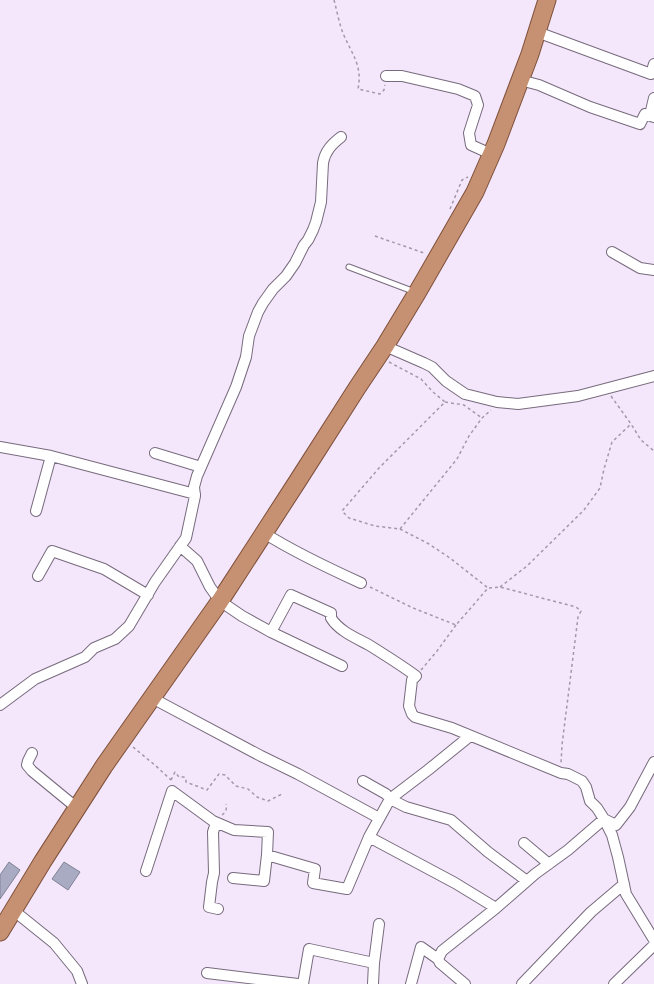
<svg xmlns="http://www.w3.org/2000/svg" width="654" height="984" viewBox="0 0 654 984" font-family="'Roboto Condensed',sans-serif">
	<style>
		.building { fill: #a9abc2; stroke: #808297 }
		.lines { fill: none; stroke-linecap: round; stroke-linejoin: round }
		.service-casing { stroke: #776b7d; stroke-width: 7 }
		.minor-casing { stroke: #776b7d; stroke-width: 12 }
		.trunk-casing { stroke: #7e503a; stroke-width: 19 }
		.path { stroke: #a398a8; stroke-width: 1.5; stroke-dasharray: 3 3; stroke-linecap: butt }
		.service { stroke: #fff; stroke-width: 5 }
		.minor { stroke: #fff; stroke-width: 10 }
		.trunk { stroke: #c69072; stroke-width: 17 }
	</style>
	<rect width="100%" height="100%" fill="#f4e6fb"/>
	<path class="building" d="M9,862L20,870L0,899V875Z
		M64,862L80,872L68,890L52,879Z"/>
	<g class="lines">
		<g class="service-casing">
			<path id="service" d="M349,267L415,292"/>
		</g>
		<g class="minor-casing">
			<path id="minor" d="M537,32L651,74L654,64
				M386,76H402L458,89L475,96L478,105L469,133L471,145L491,154
				M520,80L539,85L590,107L640,124L645,114L654,117
				M650,115L654,98
				M612,252L640,268L654,270
				M385,346L424,363L432,367L446,381L465,394L497,402L518,404L578,396L654,376
				M0,447L51,456L195,494
				M155,453L201,467
				M36,511L51,456
				M264,533C294,552 328,568 361,583
				M180,546L197,561L210,587L220,601L242,616L271,632L342,666
				M38,576L52,551L104,569L148,595
				M271,632L291,595L331,613V618C339,631 356,638 369,645C385,655 401,665 416,676L412,680L409,706L412,714L415,717L452,728L561,773L568,774L582,781L586,787L590,801L597,808L604,819L612,835L618,857L626,894L654,940
				M152,698L261,756L298,774L379,818
				M0,705L35,679L85,657L94,648L115,639L129,626L155,582L186,538L195,496L194,487L197,476L236,387L246,357L249,336L258,312L263,303L273,289L286,276L295,263L304,245L308,240L313,230L316,222L321,202L323,163C325,151 332,144 341,137
				M32,753L28,761L27,765L32,771L77,808
				M363,781L386,794L390,799L406,807L451,820L488,852L527,881
				M604,819L616,825L630,807L654,762
				M216,823L213,832L214,873L212,882L209,907L218,909
				M369,837L455,883L496,908
				M524,843L549,864
				M146,871L172,791L213,821L234,830L268,832L267,855L315,869L313,883L347,889L369,837L390,799L428,770L470,736
				M233,878L264,881L267,855
				M13,910L54,943L77,971L82,984
				M438,959L440,963L465,984
				M207,973L298,984
				M303,984L309,949L374,963
				M373,984L374,963L379,924
				M411,984L421,947L438,959L442,951L496,908L535,874L568,850L604,819
				M522,984L591,912L624,884
				M614,984L654,945"/>
		</g>
		<g class="trunk-casing">
			<path id="trunk" d="M0,932L43,861L104,766L220,601L297,482L357,388L385,346L417,293L475,192L496,144L530,54L547,0"/>
		</g>
		<path class="path" d="M334,0C337,11 339,23 343,33C351,53 363,65 358,89L380,94L384,90L385,85
			M450,209L462,180L468,177
			M375,236L424,253
			M389,362L421,379L433,392L445,402L379,468L342,511L349,518L375,526L400,529L457,459L469,436L482,418L491,410
			M611,396L631,424L641,440L654,451
			M445,402L464,405L482,418
			M400,529L429,544L450,558L488,588
			M370,587L413,608L456,625L488,588L500,587L576,607L581,611L578,617L562,745L561,763
			M500,587L527,566L584,510L600,488L604,469L612,442L631,424
			M421,670L437,651L456,625
			M133,747L156,766L171,780
			M171,780L175,772L179,777H184L186,779V782L207,790L219,774L225,775L236,786L248,789L257,797L268,801L282,794
			M222,815C226,812 227,809 226,804"/>
		<use href="#service" class="service"/>
		<use href="#minor" class="minor"/>
		<use href="#trunk" class="trunk"/>
	</g>
</svg>
